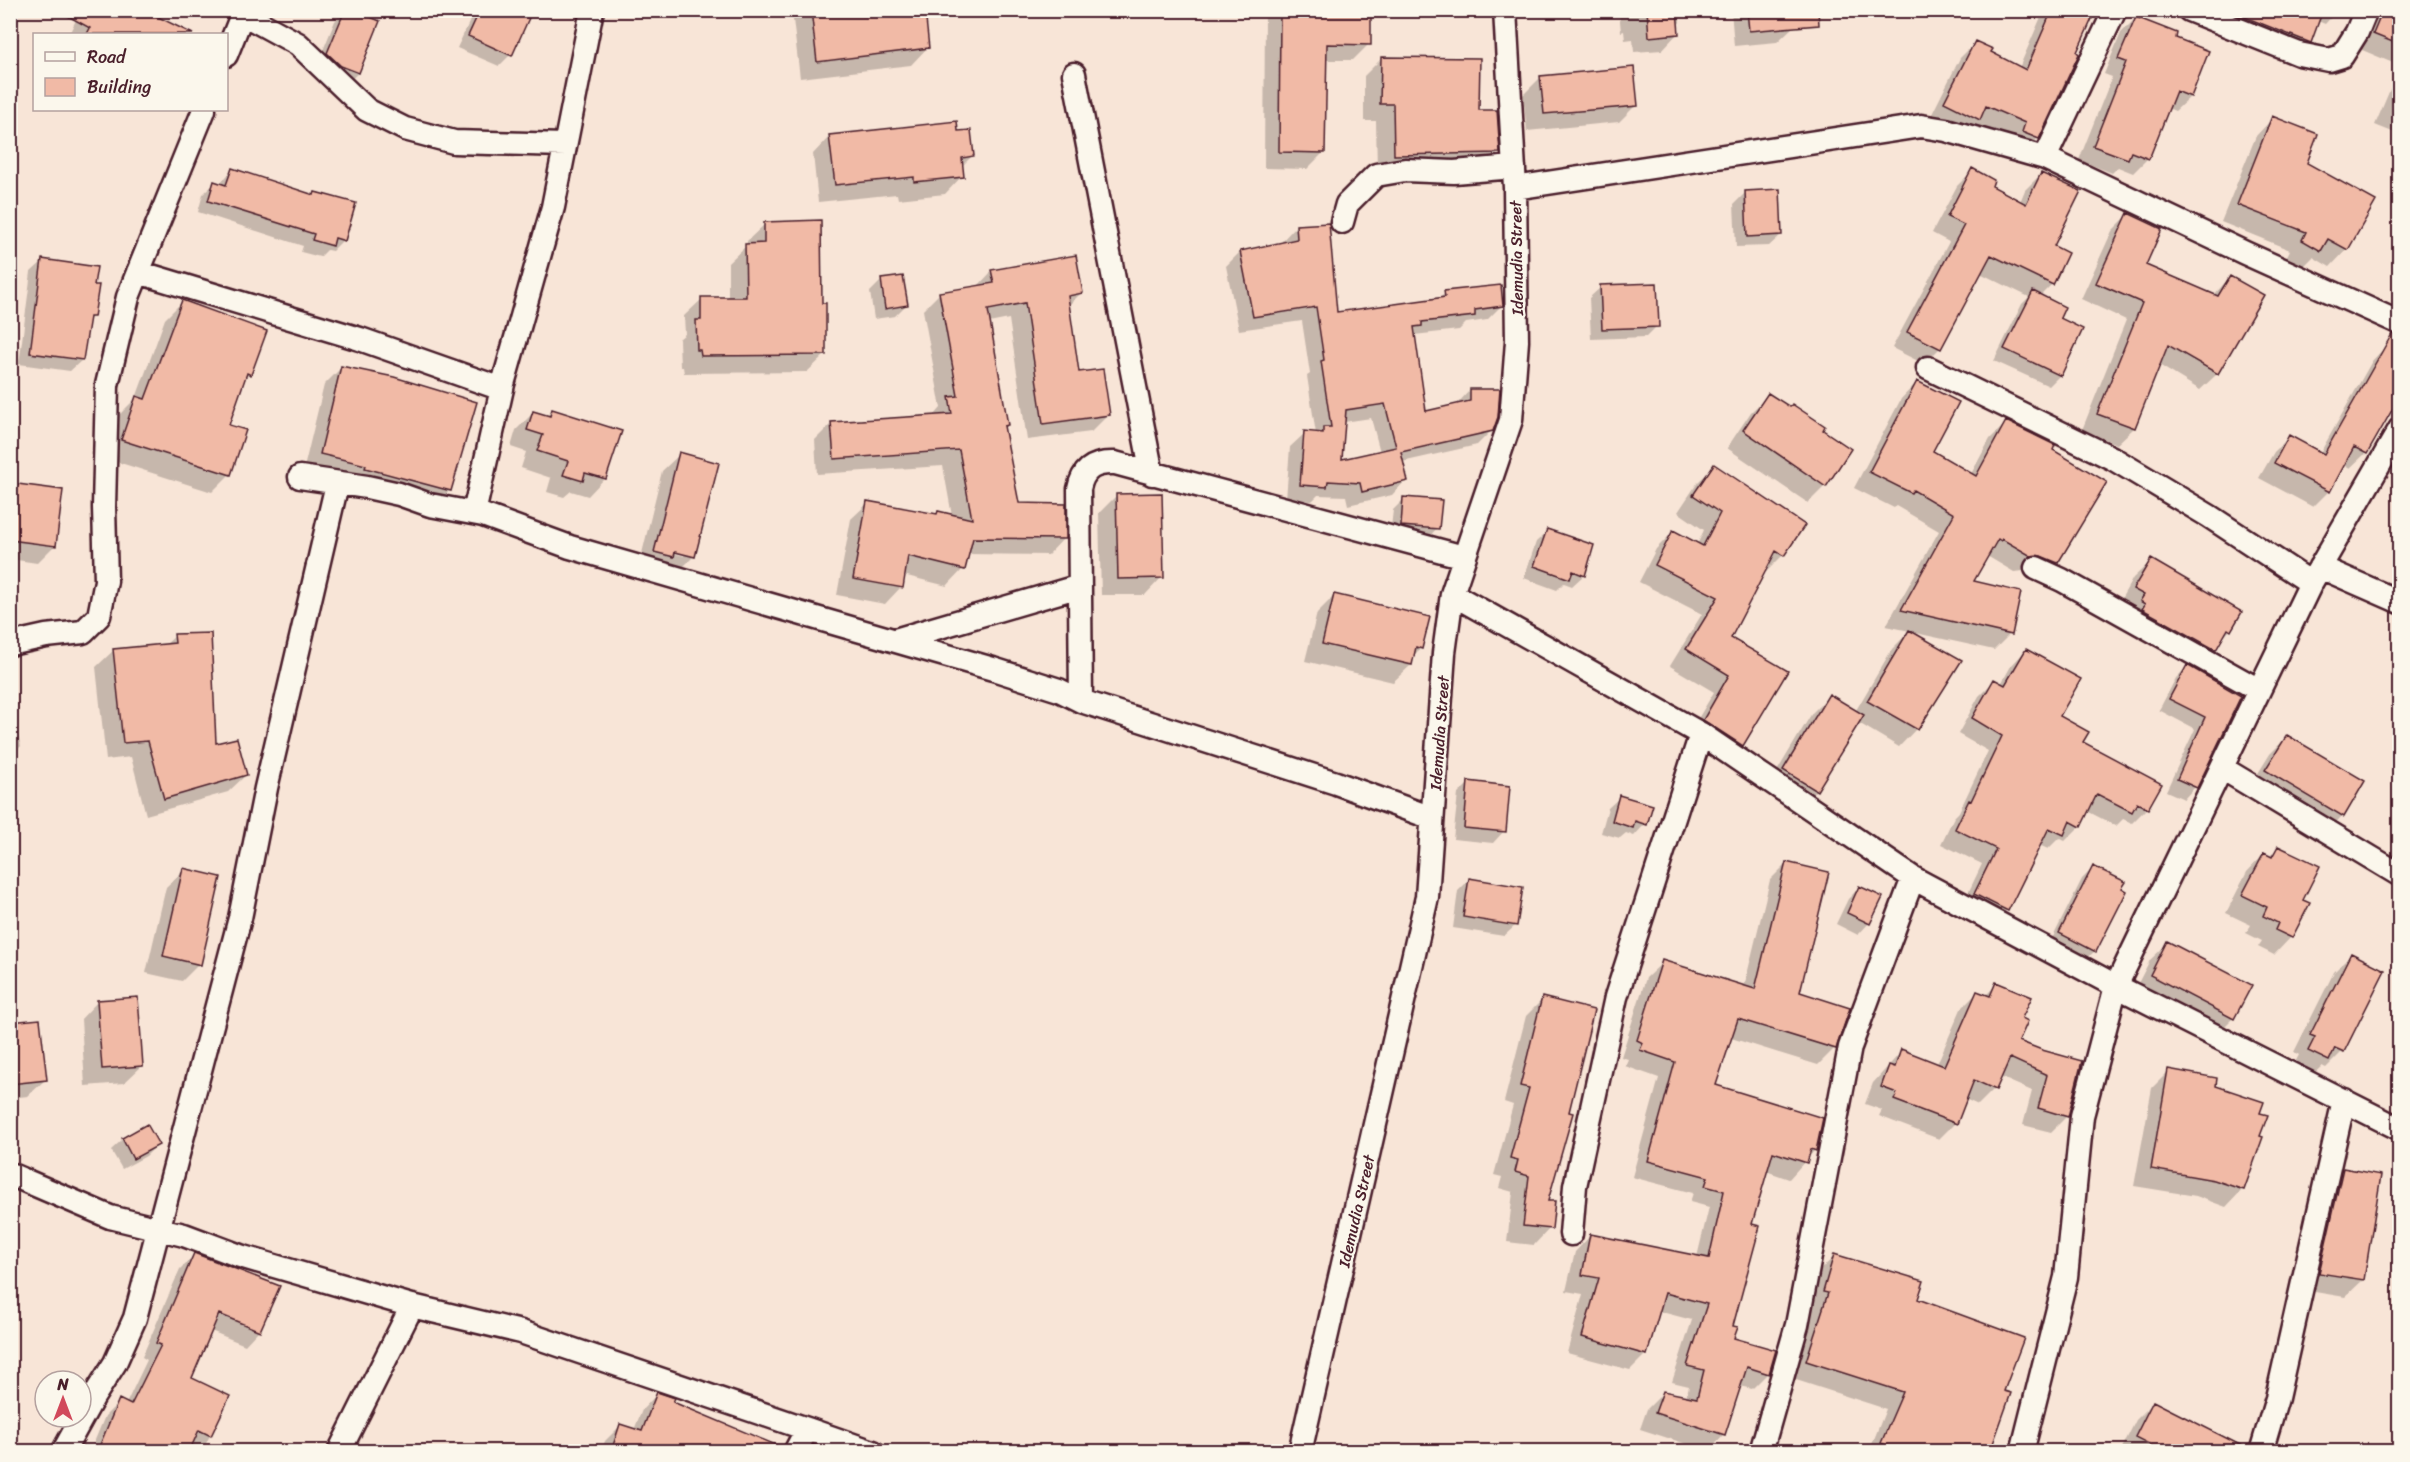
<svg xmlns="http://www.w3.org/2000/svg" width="2410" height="1462" viewBox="0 0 2410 1462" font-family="Sriracha,sans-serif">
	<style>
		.shadow { fill: #0003; fill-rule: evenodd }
		.building { fill: #f1baa6; stroke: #4a1f2b; stroke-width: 1.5; fill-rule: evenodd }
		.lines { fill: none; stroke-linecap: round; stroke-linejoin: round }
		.minor-casing { stroke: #4a1f2b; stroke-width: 27 }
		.minor { stroke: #fbf7ec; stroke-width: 22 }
		.labels { text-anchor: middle; stroke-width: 4.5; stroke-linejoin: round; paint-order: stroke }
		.street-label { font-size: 16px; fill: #4a1f2b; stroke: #fbf7ec }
	</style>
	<rect width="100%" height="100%" fill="#f8e5d7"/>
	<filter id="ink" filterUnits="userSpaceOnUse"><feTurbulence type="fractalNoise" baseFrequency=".0167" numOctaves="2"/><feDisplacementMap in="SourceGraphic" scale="12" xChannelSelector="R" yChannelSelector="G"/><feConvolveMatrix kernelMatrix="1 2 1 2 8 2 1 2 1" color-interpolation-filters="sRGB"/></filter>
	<g filter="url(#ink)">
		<path class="shadow" d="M81,10L154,17L186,33L185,34H69Z
			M345,10L378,22L358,73L346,84L317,65L335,21Z
			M475,10H508L510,55L499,66L457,48Z
			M861,10L862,17L928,47L911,65L800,78L792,11Z
			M1265,10H1370L1369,44L1353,60H1325L1324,152L1307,169L1264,168Z
			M1547,10H1574L1548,13Z
			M1583,10H1680V22L1677,26V34L1662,50L1634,52L1633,39L1625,40L1624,31L1621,32L1619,11L1583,13Z
			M1731,10H1792L1793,27L1777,42L1734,46Z
			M1988,10H2009L2002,17Z
			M2044,10H2094L2038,138L2022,154L2010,139L1974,124L1963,135L1930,118L1960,58L1976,42L1989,53L2019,68Z
			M2239,10H2338L2325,24L2318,21L2310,42L2294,58L2230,33Z
			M2376,10H2400V66L2360,49Z
			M2136,18L2174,38L2208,52L2190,97L2175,111L2168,108L2148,158L2133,173L2118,167L2112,173L2079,160L2112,77L2104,74L2121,33Z
			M1381,59L1498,153L1481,170L1377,172L1376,121H1364V76Z
			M2400,66V135L2375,125Z
			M1541,77L1636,105L1619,122L1527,131L1523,95Z
			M2273,118L2305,163L2347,249L2330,267L2313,257L2303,267L2286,258L2290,250L2221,222L2256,136Z
			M957,133L972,156L961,167L962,176L945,194L898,199L897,194L818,202L813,154L830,136Z
			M232,170L313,196L343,240L332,251L327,250L320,257L301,252L303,246L198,212L203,194L215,183L220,184Z
			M1973,170L1990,186L2020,202L2025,190L2041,174L2052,247V284L2040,296L2058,318L2060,375L2049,386L1994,361L2022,304L2029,297L1980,273L1940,348L1924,364L1892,348L1949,242L1932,233L1957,186Z
			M1746,192L1781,235L1769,246L1736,247L1734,204Z
			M2129,214L2144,266L2213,296L2230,277L2262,296L2217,374L2200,390L2159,365L2134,428L2117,444L2082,430L2126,320L2081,299L2112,231Z
			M765,224L821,305L825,355L807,372L684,373L683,367H680L679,339L685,334L684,316L702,299H728V263L747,245V241Z
			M1296,226L1336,314L1438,300L1445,293L1501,306L1487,320L1466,323L1459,330L1414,335L1424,413L1456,405L1470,390L1492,430L1477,445L1402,462L1406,480L1392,495L1348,505L1346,496L1318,495L1312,501L1286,499L1290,447L1305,433L1316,434L1307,376L1310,374L1302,321L1239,330L1226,266L1240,252L1282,243V241ZM1371,418L1380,452L1341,461L1344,422Z
			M43,261L93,316L87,322L82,360L70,371L19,364L31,272Z
			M992,271L1081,293L1068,306L1078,374L1108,415L1091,432L1027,440L1009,319L989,323L1007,425L1003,429L1017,505L1064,538L1048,555L967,554L963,569L947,586L903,575L901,587L885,604L837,595L851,519L868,503L952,516L943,466L817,474L815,440L832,423L934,416L941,408L923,310L940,293L977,287Z
			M2400,274V299L2392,296Z
			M881,281L906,305L895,316L874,319L870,292Z
			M1601,287L1657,326L1646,337L1591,339L1589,298Z
			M182,302L249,374L243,380L228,426L230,474L212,492L105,458L119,415L136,398L165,319Z
			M2387,345L2366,453L2350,468L2343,464L2329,491L2313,507L2259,478L2274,452L2289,437L2320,453L2372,361Z
			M342,367L450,490L433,508L303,472L324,385Z
			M1917,382L1931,451L1971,474L1990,439L2006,423L2051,451L2056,562L2040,579L2024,571L2014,572L1987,556L1972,582L2010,634L1994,650L1911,632L1959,661L1916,729L1899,747L1857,722L1816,790L1799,808L1767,788L1812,713L1829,696L1855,712L1892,649L1910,631L1886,626L1939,531L1896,506L1894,508L1854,488L1901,399Z
			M1769,395L1820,430L1825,486L1808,503L1727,448L1751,412Z
			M553,410L605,478L588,496L571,491L564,497L547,492L551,478L521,468L526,452L511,447L516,430L534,412L546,417Z
			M680,454L694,556L676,574L638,570L662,471ZM669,549L684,553V556L668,552Z
			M1715,466L1783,555L1766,572L1765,570L1729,639L1785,671L1742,746L1726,762L1687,737L1714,692L1670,666L1702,614L1639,582L1656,549L1673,532L1697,545L1704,530L1678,512L1698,482Z
			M10,485L55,545L37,563L10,559Z
			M1117,495L1162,577L1145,595H1101L1099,513Z
			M1404,499L1437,528L1426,540L1390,536L1393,510Z
			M1548,531L1584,575L1572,586L1564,583L1557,590L1524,578L1536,542Z
			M2151,561L2230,630L2197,667L2117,606L2133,578Z
			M1334,596L1421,648L1413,656L1411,665L1393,682L1305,661L1317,613Z
			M175,636L214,745L246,775L228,792L146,815L131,757L106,760L96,667L114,650L165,645Z
			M2026,650L2058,717L2147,808L2132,823L2123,819L2116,826L2087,811L2080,826L2065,841L2059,838L2048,849L2039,845L2007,910L1992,925L1960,910L1982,864L1941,844L1954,817L1959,812L1988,751L1958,734L1979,696L1994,681L2001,684L2011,666Z
			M2187,667L2240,696L2195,787L2184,799L2166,791L2195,729L2159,710L2176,678Z
			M10,708L21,746L10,757Z
			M2287,737L2363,782L2342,816L2325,834L2249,788L2270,754Z
			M1469,783L1504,831L1493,843L1453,839L1458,794Z
			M1620,797L1645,824L1634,836L1626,833L1620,838L1601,833L1608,808Z
			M2279,847L2301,900L2291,937L2274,955L2258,947L2262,941L2246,933L2251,925L2226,913L2247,872L2264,854L2269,857Z
			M1786,864L1798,993L1848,1008L1834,1049L1818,1065L1731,1038L1714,1086L1815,1150L1789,1179L1766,1171L1750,1226L1731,1327L1732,1339L1768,1373L1752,1389L1740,1386L1724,1434L1708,1451L1640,1429L1647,1409L1663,1393L1686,1397L1689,1386L1672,1382L1692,1320L1658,1311L1646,1354L1630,1370L1567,1353L1583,1294L1566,1291L1575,1252L1591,1235L1697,1257L1709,1207L1690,1202L1693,1193L1632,1177L1659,1078L1625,1066L1628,1059L1621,1057L1646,978L1663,962L1744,987L1770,880Z
			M2093,868L2095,951L2083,962L2049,945L2082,879Z
			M184,870L199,964L182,981L146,973L166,887Z
			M1470,879L1516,925L1504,936L1453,928L1458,891Z
			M1859,888L1869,923L1858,935L1836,924L1848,899Z
			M2168,943L2233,1018L2216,1035L2133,993L2150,960Z
			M2351,955L2343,1051L2326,1068L2322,1066L2310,1077L2292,1068L2299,1055L2294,1052L2334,972Z
			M1997,984L2021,1019L2017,1042L2042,1052L2067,1116L2051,1132L2023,1125L2032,1091L2000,1077L1994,1089L1978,1105L1965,1099L1955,1123L1939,1139L1879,1116L1882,1110L1865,1104L1873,1083L1902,1051L1937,1064L1961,1009L1978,992L1985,996Z
			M1543,999L1546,1202L1550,1228L1534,1245L1507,1242L1513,1192L1499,1188L1502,1177L1494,1175L1513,1105L1504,1102L1526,1016Z
			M98,1001L142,1066L124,1083L85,1086L81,1019Z
			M2400,1014V1024L2396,1022Z
			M10,1024L46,1079L28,1096L10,1098Z
			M2169,1071L2214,1087L2243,1189L2226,1207L2196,1196L2134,1186L2152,1088Z
			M123,1139L157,1145L146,1156L122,1169L111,1150Z
			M2343,1170L2363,1280L2345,1297L2303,1290L2326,1187Z
			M194,1255L259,1330L245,1345L211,1331L190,1379L228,1397L202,1452H90L105,1416L120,1401L126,1404L147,1360L142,1357L180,1269Z
			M1835,1256L1917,1300L2002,1392L1992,1442L1996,1444L1992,1452H1869L1886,1409L1790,1378L1812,1310L1807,1309L1817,1273Z
			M2400,1311V1328L2395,1326Z
			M657,1394L672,1402L765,1452H601L605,1441L621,1425L634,1430L642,1410Z
			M2153,1403L2234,1452H2120L2136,1420Z"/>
		<path class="building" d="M57,10H159L156,16L193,34H87L90,28Z
			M345,10H353L380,21L359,73L341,66L327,53Z
			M480,10H511L529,18L512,56L468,36Z
			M811,10H863V16L905,10H925L929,48L817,62Z
			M1647,10H1677L1679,34L1649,37Z
			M1747,10H1818L1819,25L1749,31Z
			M2052,10H2096L2077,52L2079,54L2039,139L2022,132L2025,123L1986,106L1980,120L1944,102L1975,41L1993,49L1991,52L2026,70Z
			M2227,10H2323L2311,43Z
			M2383,10H2400V45L2373,34Z
			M1280,11L1371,12V45L1327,44L1325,153L1279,152Z
			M2136,17L2177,33L2176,38L2209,51L2191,97L2176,91L2149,159L2131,152L2128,159L2093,146L2126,62L2118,59Z
			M1381,57L1480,58L1479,110H1497L1500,153L1394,155L1393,104H1380Z
			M1634,67L1638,106L1544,114L1540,76Z
			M2272,116L2318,134L2307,163L2376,201L2348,250L2328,239L2321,251L2302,240L2306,232L2237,205Z
			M957,121L958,131L971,130L974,156L962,158L964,177L914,182V177L835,185L829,135Z
			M232,168L314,195L315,192L356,203L345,241L335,238L333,246L312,240L314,234L208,201L214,181L226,185Z
			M1972,168L1994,180L1992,186L2026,204L2041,173L2081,191L2054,246L2068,253L2053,285L1991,255L1941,349L1907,332L1964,225L1947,217Z
			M1780,189L1782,235L1747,237L1745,191Z
			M2128,213L2162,229L2146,265L2218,296L2230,276L2264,295L2218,374L2168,345L2135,428L2097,414L2142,303L2096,283Z
			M821,220L822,303H826V355L701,356L700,350H697L696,320H701V297H746L745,244L764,243V222Z
			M1329,223L1337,312L1445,297L1444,291L1501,285L1503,306L1475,310V316L1422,322V326L1414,327L1426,411L1470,401V389H1500L1498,417L1493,431L1401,452L1408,481L1362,492L1360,483L1328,481L1327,487L1300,485L1304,431L1323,433V427H1331L1321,361L1324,360L1316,307L1253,317L1240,251L1297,239L1296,225ZM1385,404L1396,447L1342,459L1346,410Z
			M1076,255L1083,293L1068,296L1079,372L1103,369L1110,415L1043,424L1025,303L988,310L1008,425L1004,426L1019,503L1066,504V539L973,538L965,570L908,556L903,588L853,579L867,501L937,514L938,511L972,519L959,450L834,459L831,422L952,414L949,397L958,396L939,292L994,283L991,270Z
			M42,259L97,267L94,285H99L94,317H90L83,360L30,353Z
			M903,276L908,305L885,309L881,279Z
			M1657,283L1659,327L1602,329L1600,285Z
			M2033,291L2065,307L2060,318L2083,329L2061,376L2004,349Z
			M182,300L267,331L251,375L247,373L229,425L246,430L231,475L121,440L136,396L145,399Z
			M2392,334L2400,336V396L2367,454L2354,447L2330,492L2274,463L2289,435L2324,454Z
			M341,366L394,377L477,402L451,491L365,468L366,465L320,454Z
			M1917,381L1959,402L1933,451L1976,476L2006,421L2055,445L2053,450L2107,482L2058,563L2041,556H2031L2002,539L2001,541L1998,539L1974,581L2021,592L2012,635L1901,610L1954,514L1913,490L1911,493L1869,472Z
			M1768,393L1790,407L1792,404L1825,426L1823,430L1851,449L1826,487L1743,430Z
			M552,409L622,431L606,479L585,473L583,481L563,475L568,461L537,451L543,435L527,430L533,411L550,416Z
			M679,452L719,463L695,557L675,552L674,557L654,552Z
			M1714,464L1805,525L1784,556L1776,551L1731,638L1788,671L1743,746L1703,720L1729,675L1686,649L1718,597L1655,565L1673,530L1703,546L1720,513L1693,495Z
			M10,483L63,490L56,546L10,540Z
			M1162,493L1164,578L1118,579L1116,494Z
			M1403,497L1442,500L1439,529L1401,526Z
			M1547,529L1594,545L1585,576L1573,571L1570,579L1534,566Z
			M2151,559L2242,612L2231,631L2228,629L2216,650L2142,609L2145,604L2140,601L2144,595L2133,589Z
			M1334,594L1430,617L1422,649L1416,647L1412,665L1322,644Z
			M1909,630L1962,660L1918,730L1867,701Z
			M211,633L216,743L237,738L247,775L164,799L148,741L123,743L113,649L175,643L174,634Z
			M2026,649L2081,679L2060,716L2089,732L2083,742L2162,784L2148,809L2137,803L2132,812L2097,794L2081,827L2070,821L2064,835L2049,828L2008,911L1974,894L1996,849L1955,829L1969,800L1971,801L2002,736L1972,718L1994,679L2005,685Z
			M2187,665L2241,696L2197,788L2177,779L2205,717L2169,699Z
			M1829,694L1864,715L1817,791L1783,770Z
			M2287,735L2365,781L2344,817L2265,770Z
			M1468,781L1510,786L1506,832L1464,828Z
			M1619,795L1653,805L1647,825L1635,821L1633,828L1612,821Z
			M2278,846L2320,866L2303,900L2310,903L2292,938L2275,930L2278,923L2263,916L2267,907L2242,895L2264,853L2272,857Z
			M1786,862L1829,872L1800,992L1850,1008L1836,1049L1738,1019L1716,1085L1823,1118L1816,1151L1811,1149L1807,1163L1773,1152L1752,1224L1760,1226L1733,1326L1738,1327L1734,1338L1776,1350L1769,1374L1747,1367L1725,1435L1655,1413L1663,1391L1697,1398L1704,1370L1687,1366L1707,1304L1665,1293L1647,1355L1582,1337L1599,1278L1582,1275L1590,1234L1709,1258L1724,1191L1705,1186L1708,1177L1648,1161L1675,1062L1640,1050L1643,1043L1637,1040L1662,960L1755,989Z
			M2093,866L2126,882L2122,888L2127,891L2096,952L2059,933Z
			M183,868L221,877L201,965L163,956Z
			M1469,878L1523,887L1517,926L1463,917Z
			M1859,886L1883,897L1870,924L1847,913Z
			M2167,941L2252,985L2234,1019L2150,975Z
			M2351,953L2385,970L2344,1052L2335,1048L2329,1061L2308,1051L2315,1037L2310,1035Z
			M1996,982L2032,997L2022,1018L2028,1021L2019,1041L2042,1050L2082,1061L2068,1117L2038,1108L2047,1075L2010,1058L1996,1090L1974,1080L1957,1124L1894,1100L1897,1093L1881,1087L1889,1065L1895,1067L1901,1049L1944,1066L1977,991L1990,996Z
			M138,997L143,1066L102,1069L97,1000Z
			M1542,997L1594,1010L1569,1112L1573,1113L1548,1201H1555L1552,1229L1523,1226L1529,1176L1515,1172L1518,1160L1510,1158L1529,1088L1520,1086Z
			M40,1019L47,1080L10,1084V1022Z
			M2168,1069L2217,1078L2216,1086L2264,1102L2260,1113L2268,1115L2260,1136L2263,1137L2244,1190L2214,1180L2151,1169Z
			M147,1124L159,1145L133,1159L122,1138Z
			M2343,1168L2381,1175L2364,1280L2319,1273Z
			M194,1253L280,1286L260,1331L219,1314L192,1378L230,1396L211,1436L199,1430L189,1452H97L119,1399L131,1405L161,1345L156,1343Z
			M1834,1254L1924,1281L1918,1299L2024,1338L2004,1391L2011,1393L1990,1452H1902L1881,1443L1903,1392L1806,1361L1828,1293L1823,1292Z
			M657,1392L675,1398L673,1402L783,1448L782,1452H611L620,1424L642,1431Z
			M2153,1401L2248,1449V1452H2148L2151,1445L2135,1437Z"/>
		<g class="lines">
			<g class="minor-casing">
				<path id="minor" d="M2189,10L2299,54L2329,60L2342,56L2357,32L2366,10
					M243,14L298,44L367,110L405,129L454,142L565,145
					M226,55L244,10
					M1074,74L1152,474
					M2045,158L2115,10
					M1515,188L1921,126L1946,130L2045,158L2245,253L2400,323
					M1342,222L1347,204L1376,175L1405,170L1454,172L1514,167
					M138,272L360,339L502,389
					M1928,368L2112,458L2209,516L2311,583
					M300,477L367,487L399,494L430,505L483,515L570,547L993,669L1059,690L1081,701L1079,489C1083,468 1095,462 1115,463L1464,557
					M474,513L503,384L553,207L592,10
					M2320,567L2400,602
					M2036,568L2062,580L2259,690
					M1452,594L1701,734
					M895,640L1080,586
					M10,644L46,636L83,632L99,616L106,581L104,507L107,385L128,297L204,110
					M1081,701L1336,783L1432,818
					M2222,768L2400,875
					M10,1174L110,1217L184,1235L240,1256L412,1306L521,1332L807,1429
					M1571,1234L1575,1186L1616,997L1701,734L1913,878L2116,986L2400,1129
					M63,1452L94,1396L115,1363L135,1318L240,918L266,788L337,484
					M339,1452L412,1306
					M795,1452L807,1429L873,1452
					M1300,1452L1427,897L1444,653L1452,594L1511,420L1517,341L1515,188L1505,10
					M1761,1452L1797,1325L1850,1047L1913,878
					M2022,1452L2066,1277L2082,1116L2116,986L2311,583L2400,429
					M2261,1452L2277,1398L2344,1100"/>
			</g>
			<use href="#minor" class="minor"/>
		</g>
	</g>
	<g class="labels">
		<g class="street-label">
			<text transform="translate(1516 258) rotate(-91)" y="6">Idemudia Street</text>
			<text transform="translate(1439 733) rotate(-86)" y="6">Idemudia Street</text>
			<text transform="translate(1356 1211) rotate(-77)" y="6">Idemudia Street</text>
		</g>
	</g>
	<rect width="2410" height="1462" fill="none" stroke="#fbf7ec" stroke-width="36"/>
	<rect x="18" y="18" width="2374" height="1426" fill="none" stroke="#4a1f2b" stroke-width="2" filter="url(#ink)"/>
	<rect x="33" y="33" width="195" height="78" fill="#fbf7ec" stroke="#b4a19f" stroke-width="1.5"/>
	<rect x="45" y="52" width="30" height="9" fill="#fbf7ec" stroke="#b4a19f" stroke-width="1.5"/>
	<text x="87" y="63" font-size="18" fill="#4a1f2b">Road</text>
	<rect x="45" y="78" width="30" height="18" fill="#f1baa6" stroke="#b4a19f" stroke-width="1.5"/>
	<text x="87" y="93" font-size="18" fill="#4a1f2b">Building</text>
	<g transform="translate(63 1399)"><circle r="28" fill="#fbf7ec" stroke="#b4a19f" stroke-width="1.5"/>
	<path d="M0-4.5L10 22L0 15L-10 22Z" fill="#d1495b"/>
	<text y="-9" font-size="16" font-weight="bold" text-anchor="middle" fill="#4a1f2b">N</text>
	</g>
</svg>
